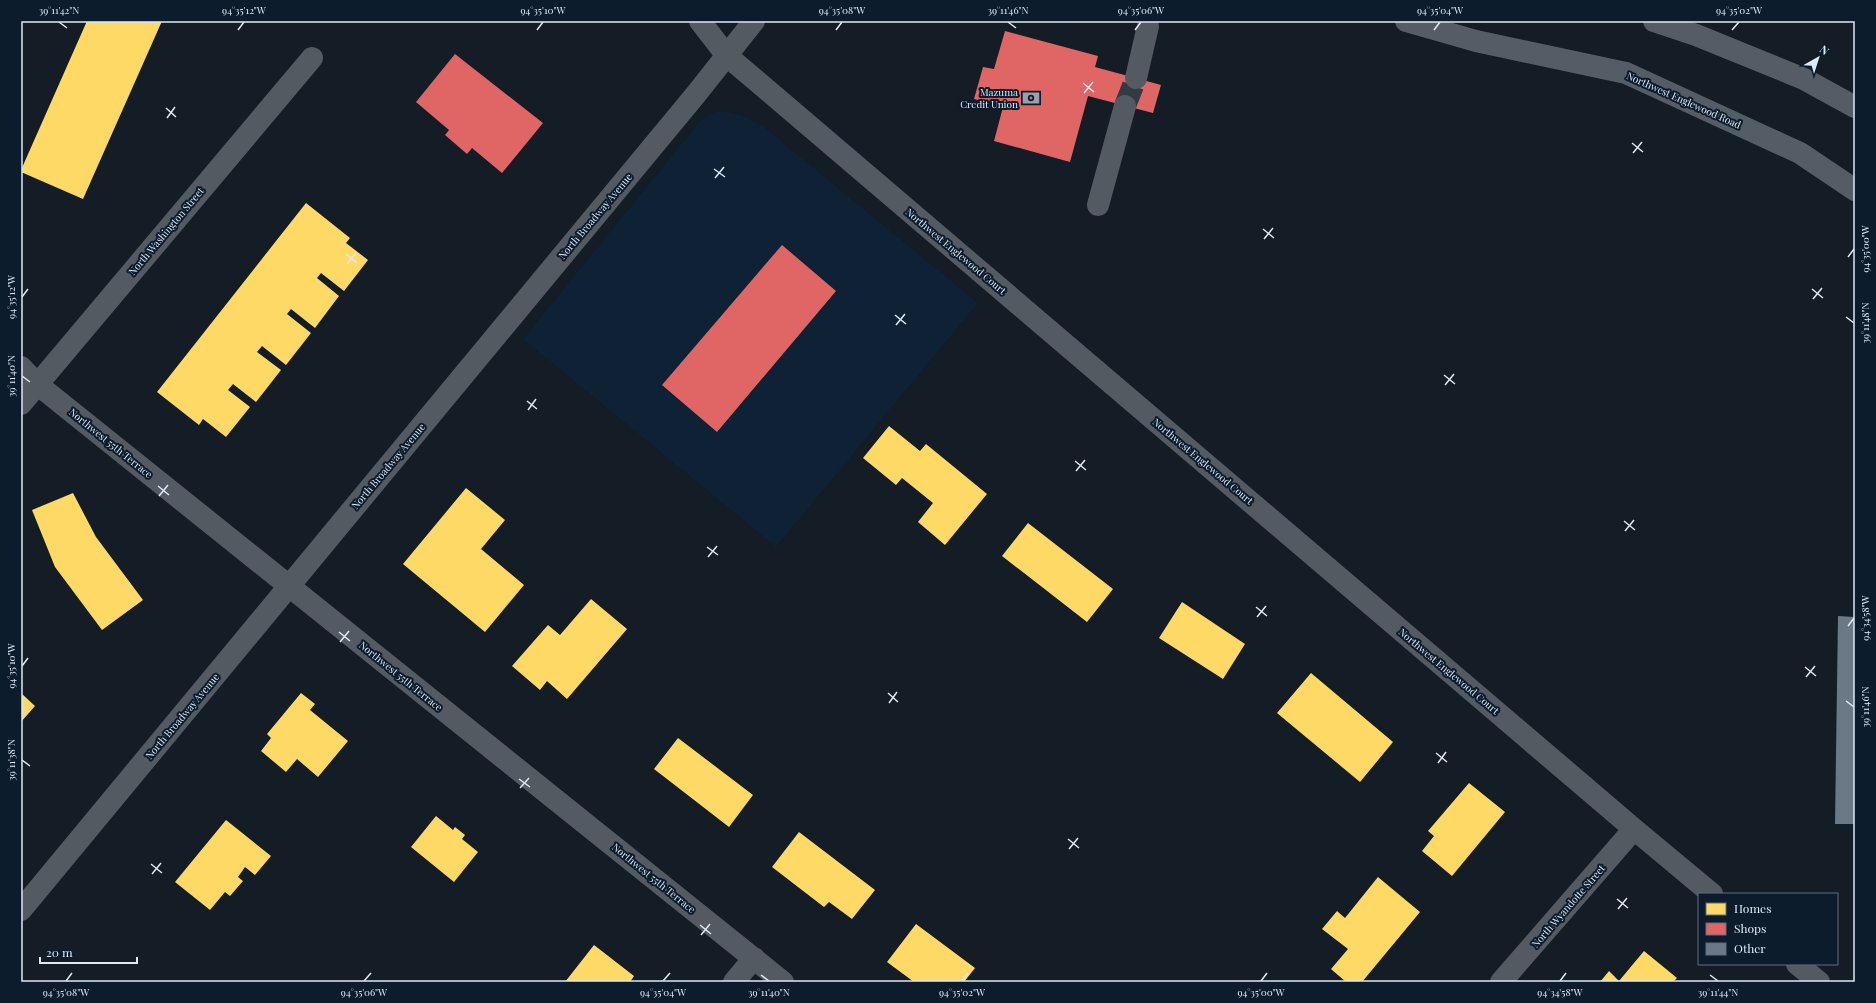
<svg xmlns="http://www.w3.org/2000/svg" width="1876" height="1003" viewBox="0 0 1876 1003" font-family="'Playfair Display',serif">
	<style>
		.built { fill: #0e2135 }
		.homes { fill: #ffd966 }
		.shops { fill: #e06666 }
		.building { fill: #6b7987 }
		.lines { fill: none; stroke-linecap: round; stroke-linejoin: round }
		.minor-tunnel { stroke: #323b44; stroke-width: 22; stroke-dasharray: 22 11; stroke-linecap: butt }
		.minor { stroke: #545a61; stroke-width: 22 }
		.major { stroke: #545d66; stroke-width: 22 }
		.ticks { fill: none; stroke: #dee9f5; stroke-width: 1.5 }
		.labels { text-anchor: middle; stroke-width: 4; stroke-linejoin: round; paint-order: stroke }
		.poi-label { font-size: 10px; fill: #dee9f5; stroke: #0c1c2d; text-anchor: end }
		.street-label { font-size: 10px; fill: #dee9f5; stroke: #0c1c2d }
		.neatline { fill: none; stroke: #dee9f5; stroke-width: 1.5 }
		.ticks-label { font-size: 10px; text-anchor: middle; fill: #dee9f5 }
	</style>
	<rect width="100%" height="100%" fill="#141c25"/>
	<path class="built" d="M715,112H729L744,116L764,127L978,303L776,547L523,339L701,120Z"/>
	<path class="homes" d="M87,21H162L83,199L21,172V170Z
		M306,203L350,238L346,243L368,260L344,291L321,273L317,278L339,296L315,328L291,309L287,314L311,333L286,365L262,346L257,352L281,370L256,402L233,384L228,390L250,407L226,437L203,419L199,425L157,392Z
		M889,426L920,451L926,444L987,494L945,545L918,522L933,503L902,478L896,485L863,458Z
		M466,488L505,520L481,549L524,585L485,632L403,564Z
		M73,493L96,537L143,600L102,630L55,567L32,510Z
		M1028,523L1113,589L1087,622L1002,556Z
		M591,599L627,629L567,699L547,681L540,690L512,666L548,625L560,635Z
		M1182,602L1245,644L1223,679L1159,638Z
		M1311,673L1393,742L1360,782L1277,713Z
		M21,693L35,706L21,722Z
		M301,693L315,704L310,710L348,741L318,777L297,759L286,772L261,751L271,738L267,734Z
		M678,738L753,795L729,827L654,769Z
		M1469,783L1505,812L1452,876L1422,851L1434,836L1428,831Z
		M436,816L453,830L455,827L465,835L462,839L478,852L454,882L411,847Z
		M226,820L271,856L255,875L245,867L238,877L243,881L230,896L225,892L210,910L175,882Z
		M799,832L875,890L852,919L829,902L824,907L772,867Z
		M1378,877L1420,912L1362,982H1346L1331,969L1348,949L1322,929L1337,911L1345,918Z
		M916,924L975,968L964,982H914L887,962Z
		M594,945L634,976L630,982H565Z
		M1644,951L1677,978L1673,982H1600L1609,971L1619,981Z"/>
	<path class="shops" d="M1005,31L1098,56L1095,67L1161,85L1153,113L1088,96L1070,162L994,141L1003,107L974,99L983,67L994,69Z
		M455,54L543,123L502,173L472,148L467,154L445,135L449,130L416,102Z
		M782,245L836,291L717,432L662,385Z"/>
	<path class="building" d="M1838,616L1855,617V824H1835Z"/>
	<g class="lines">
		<path class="minor-tunnel" d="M1125,106L1136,78"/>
		<path class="minor" d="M700,21L727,56L752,77L1634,829L1712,894
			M1136,78L1148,26
			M1098,205L1125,106
			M21,367L37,384L783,982
			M21,404L312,58
			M21,910L697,93L754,21
			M1797,964L1819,982
			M734,982L754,958
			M1501,982L1634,829"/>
		<path class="major" d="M1406,21L1476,41L1626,73L1800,153L1855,190
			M1654,21L1696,35L1804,79L1855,107"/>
	</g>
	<path class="ticks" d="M59,22L67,28M1008,22L1016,28M238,30L244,22M537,30L543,22M836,30L842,22M1135,30L1141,22M1434,30L1440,22M1732,30L1739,22M1083,83L1094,92M1084,93L1093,82M166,108L176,117M167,118L175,107M1632,143L1643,152M1633,153L1642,142M714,169L725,177M715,178L724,167M1263,229L1274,238M1264,239L1273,228M346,254L357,263M1848,257L1854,249M347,264L356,253M1812,289L1823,298M22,297L28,289M1813,299L1822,288M895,315L906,324M1846,317L1854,323M896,325L905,314M1444,375L1455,384M22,376L30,382M1445,385L1454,374M527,401L537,409M528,410L536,399M1075,461L1086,470M1076,471L1085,460M158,486L169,495M159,496L168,485M1624,521L1635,530M1625,531L1634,520M707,547L718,555M708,557L717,546M1256,607L1267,616M1257,617L1266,606M1848,626L1854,618M339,632L350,641M340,642L349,631M22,666L28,658M1805,667L1816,676M1806,677L1815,666M888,693L898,702M1846,701L1854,707M889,703L897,692M1436,753L1447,762M22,760L30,766M1438,763L1446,752M519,779L530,787M520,788L529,778M1068,839L1079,848M1069,849L1078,838M151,864L162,873M152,874L161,863M1617,899L1628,908M1618,909L1627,898M700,925L711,934M701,935L710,924M761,975L769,981M1710,975L1718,981M66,981L72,973M364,981L371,973M663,981L670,973M962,981L968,973M1261,981L1267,973M1560,981L1566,973"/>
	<defs>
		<g id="bank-bare" transform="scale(1.38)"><path d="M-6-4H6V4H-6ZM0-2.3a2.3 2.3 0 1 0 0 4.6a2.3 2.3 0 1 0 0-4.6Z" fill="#97a1ac" stroke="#0c1c2d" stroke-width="2.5" paint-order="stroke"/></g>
	</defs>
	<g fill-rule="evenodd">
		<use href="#bank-bare" x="1031" y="98"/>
	</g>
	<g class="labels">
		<g class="poi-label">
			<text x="1018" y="96">Mazuma<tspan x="1018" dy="12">Credit Union</tspan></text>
		</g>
		<g class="street-label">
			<text transform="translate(1684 100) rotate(24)" y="4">Northwest Englewood Road</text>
			<text transform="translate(595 216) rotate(-50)" y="4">North Broadway Avenue</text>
			<text transform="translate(166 231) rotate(-50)" y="4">North Washington Street</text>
			<text transform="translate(956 251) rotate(40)" y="4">Northwest Englewood Court</text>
			<text transform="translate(111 443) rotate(39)" y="4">Northwest 55th Terrace</text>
			<text transform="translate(1203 461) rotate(40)" y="4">Northwest Englewood Court</text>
			<text transform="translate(388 466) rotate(-50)" y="4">North Broadway Avenue</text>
			<text transform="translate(1449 671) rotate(40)" y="4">Northwest Englewood Court</text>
			<text transform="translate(401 676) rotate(39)" y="4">Northwest 55th Terrace</text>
			<text transform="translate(182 716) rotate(-50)" y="4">North Broadway Avenue</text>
			<text transform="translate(654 878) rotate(39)" y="4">Northwest 55th Terrace</text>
			<text transform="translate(1568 906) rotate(-49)" y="4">North Wyandotte Street</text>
		</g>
	</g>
	<rect width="1876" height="1003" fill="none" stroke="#0c1c2d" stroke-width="44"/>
	<rect x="1698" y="893" width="140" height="72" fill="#0c1c2d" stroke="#606e7d"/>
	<rect x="1706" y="903" width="20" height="12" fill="#ffd966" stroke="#606e7d"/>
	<text x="1734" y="913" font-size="12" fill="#dee9f5">Homes</text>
	<rect x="1706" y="923" width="20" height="12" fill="#e06666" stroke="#606e7d"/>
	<text x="1734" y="933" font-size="12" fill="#dee9f5">Shops</text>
	<rect x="1706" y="943" width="20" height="12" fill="#6b7987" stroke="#606e7d"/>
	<text x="1734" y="953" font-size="12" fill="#dee9f5">Other</text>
	<g transform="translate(1818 58) rotate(39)" stroke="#0c1c2d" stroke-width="3" paint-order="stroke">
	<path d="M0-3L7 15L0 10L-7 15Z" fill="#dee9f5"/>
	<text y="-6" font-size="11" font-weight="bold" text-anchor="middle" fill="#dee9f5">N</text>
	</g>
	<path d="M40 957v6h97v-6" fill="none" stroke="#dee9f5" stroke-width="2"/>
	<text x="46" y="957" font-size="12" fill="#dee9f5" stroke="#0c1c2d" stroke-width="3" paint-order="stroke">20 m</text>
	<rect x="22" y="22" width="1832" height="959" class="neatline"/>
	<g class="ticks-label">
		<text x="59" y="14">39°11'42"N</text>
		<text x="244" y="14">94°35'12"W</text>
		<text x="543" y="14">94°35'10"W</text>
		<text x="842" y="14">94°35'08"W</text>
		<text x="1008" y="14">39°11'46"N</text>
		<text x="1141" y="14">94°35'06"W</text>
		<text x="1440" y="14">94°35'04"W</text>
		<text x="1739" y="14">94°35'02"W</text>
		<text transform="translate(1865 249) rotate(-90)" y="4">94°35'00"W</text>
		<text transform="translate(11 297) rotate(-90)" y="4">94°35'12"W</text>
		<text transform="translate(1865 323) rotate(-90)" y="4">39°11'48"N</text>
		<text transform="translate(11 376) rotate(-90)" y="4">39°11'40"N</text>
		<text transform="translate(1865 618) rotate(-90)" y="4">94°34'58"W</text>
		<text transform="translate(11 666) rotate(-90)" y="4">94°35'10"W</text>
		<text transform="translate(1865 707) rotate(-90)" y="4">39°11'46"N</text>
		<text transform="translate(11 760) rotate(-90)" y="4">39°11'38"N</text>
		<text x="66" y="996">94°35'08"W</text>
		<text x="364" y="996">94°35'06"W</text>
		<text x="663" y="996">94°35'04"W</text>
		<text x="769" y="996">39°11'40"N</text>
		<text x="962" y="996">94°35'02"W</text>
		<text x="1261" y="996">94°35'00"W</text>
		<text x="1560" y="996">94°34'58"W</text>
		<text x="1718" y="996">39°11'44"N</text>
	</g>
</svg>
